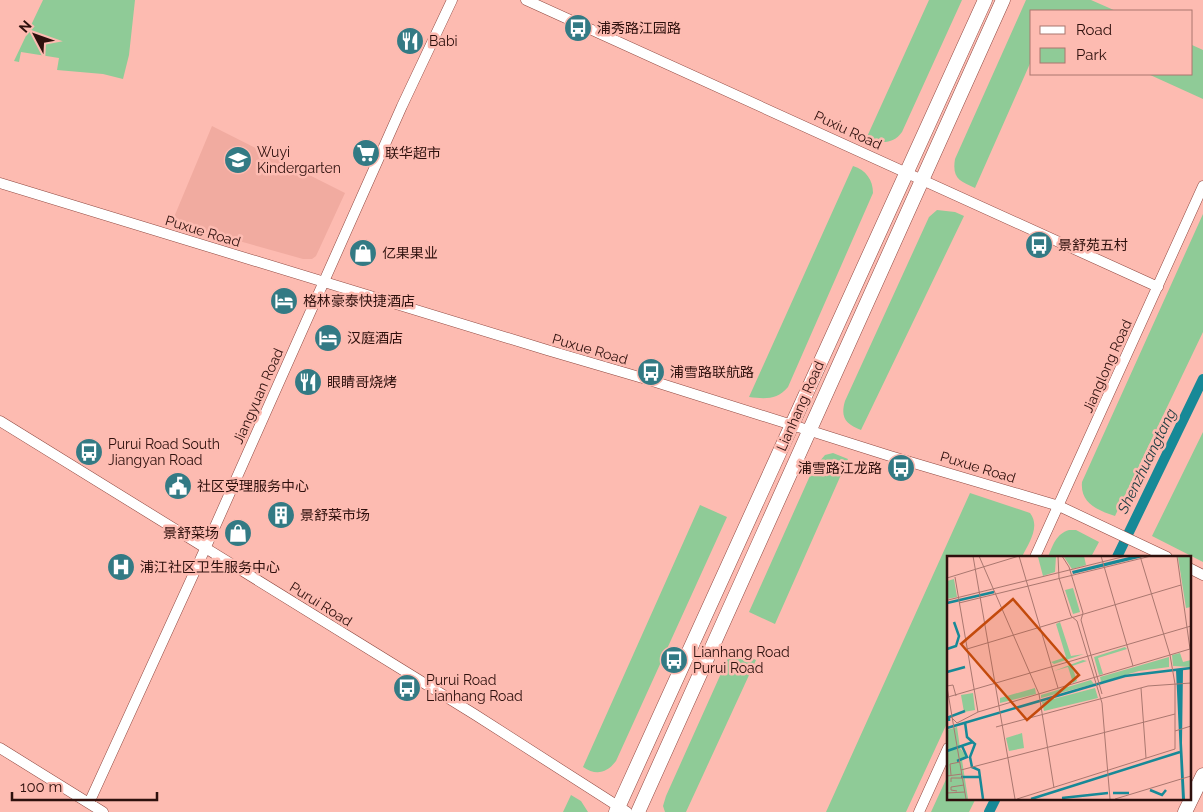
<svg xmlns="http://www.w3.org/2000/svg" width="1203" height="812" viewBox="0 0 1203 812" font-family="Raleway,'Noto Sans SC',sans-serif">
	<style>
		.built { fill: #f1aba0 }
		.green { fill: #8fcb97 }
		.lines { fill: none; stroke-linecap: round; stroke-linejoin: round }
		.canal { stroke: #178997; stroke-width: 10 }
		.street-casing { stroke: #8f473f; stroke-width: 11 }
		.secondary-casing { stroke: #8f473f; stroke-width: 15 }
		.street { stroke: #fff; stroke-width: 10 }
		.secondary { stroke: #fff; stroke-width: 14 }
		.labels { text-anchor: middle; stroke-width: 5; stroke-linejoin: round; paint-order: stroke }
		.poi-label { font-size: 14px; fill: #2e100d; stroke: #fdbbb1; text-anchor: start }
		.street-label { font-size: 14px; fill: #2e100d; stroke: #fdbbb1 }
		.water-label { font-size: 15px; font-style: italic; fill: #1c3b40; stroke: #fdbbb1 }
		.inset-river { fill: none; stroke: #178997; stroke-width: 2.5 }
		.inset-road { fill: none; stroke: #aa776f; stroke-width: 1 }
		.view { fill: #c34a0c; fill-opacity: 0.15; stroke: #c34a0c; stroke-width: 2.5 }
		.inset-edge { fill: none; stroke: #2e100d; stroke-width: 2.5 }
	</style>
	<rect width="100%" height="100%" fill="#fdbbb1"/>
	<path class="built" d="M212,126L345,193L316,256L312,259H303L172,222Z"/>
	<path class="green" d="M43,0H135L129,55L123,79L103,74L57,70L59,58L21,52L19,62L14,61Z
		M929,0H962L902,132C893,145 880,143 866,139Z
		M1026,0H1091L1116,11H1032V59L975,188C959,181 952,178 955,159Z
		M1192,45L1203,50V99L1148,74H1192Z
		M853,166C866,170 873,180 873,193L788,387C777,400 765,399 749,397Z
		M937,210L955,212L964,216L861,430C846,424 840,418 845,401L929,217Z
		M1203,214V332L1115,516C1097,510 1080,503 1082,482Z
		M1203,432V562L1152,536Z
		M833,453L848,459L775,624L749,612L813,469L825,455Z
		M970,493L1030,513C1041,527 1028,544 1022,557H948V721L906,812H826Z
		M700,505L727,517L616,761C607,773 596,776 583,767Z
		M1069,530H1076L1099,542L1091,557H1048C1053,545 1056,534 1069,530Z
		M732,649L756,660L686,812H665L663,806L666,796Z
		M948,775V798H976L969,812H931Z
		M571,795L581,801L588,812H563Z"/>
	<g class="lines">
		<path class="canal" d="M1117,557L1203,379
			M989,812L996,798"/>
		<g class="street-casing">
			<path id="street" d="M526,0L1158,287
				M0,183L547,350L646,379L890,456L1059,506L1167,557
				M0,421L474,714L627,812
				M1035,557L1203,186
				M1189,568L1203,575
				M0,748L103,812
				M89,803L205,549L402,106L452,0
				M919,812L948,748"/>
		</g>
		<g class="secondary-casing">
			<path id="secondary" d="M616,812L985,0
				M638,812L1003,0
				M1185,812L1203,775"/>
		</g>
		<use href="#street" class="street"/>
		<use href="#secondary" class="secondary"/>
	</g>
	<defs>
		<g id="bus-disc" transform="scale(1.4375)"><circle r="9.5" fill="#337a84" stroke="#fdbbb1"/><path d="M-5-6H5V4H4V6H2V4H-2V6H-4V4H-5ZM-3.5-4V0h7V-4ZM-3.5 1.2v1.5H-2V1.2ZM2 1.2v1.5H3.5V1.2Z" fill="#fff"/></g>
		<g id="restaurant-disc" transform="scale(1.4375)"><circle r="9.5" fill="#337a84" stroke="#fdbbb1"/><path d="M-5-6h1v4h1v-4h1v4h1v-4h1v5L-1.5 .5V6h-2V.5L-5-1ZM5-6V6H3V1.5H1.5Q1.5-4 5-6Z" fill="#fff"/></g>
		<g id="supermarket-disc" transform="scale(1.4375)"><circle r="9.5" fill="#337a84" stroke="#fdbbb1"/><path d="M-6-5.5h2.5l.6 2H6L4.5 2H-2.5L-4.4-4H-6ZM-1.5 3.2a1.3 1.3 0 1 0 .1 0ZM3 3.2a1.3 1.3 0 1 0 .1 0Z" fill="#fff"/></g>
		<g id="school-disc" transform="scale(1.4375)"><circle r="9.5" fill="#337a84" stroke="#fdbbb1"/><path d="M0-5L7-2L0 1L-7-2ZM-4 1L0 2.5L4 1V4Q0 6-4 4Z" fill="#fff"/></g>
		<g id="shop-disc" transform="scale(1.4375)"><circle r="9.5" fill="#337a84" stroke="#fdbbb1"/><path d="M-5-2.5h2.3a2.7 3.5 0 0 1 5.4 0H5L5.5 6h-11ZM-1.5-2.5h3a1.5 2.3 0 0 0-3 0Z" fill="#fff"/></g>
		<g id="hotel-disc" transform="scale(1.4375)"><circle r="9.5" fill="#337a84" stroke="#fdbbb1"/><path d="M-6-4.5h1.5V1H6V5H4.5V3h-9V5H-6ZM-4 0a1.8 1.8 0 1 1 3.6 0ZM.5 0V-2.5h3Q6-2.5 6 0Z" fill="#fff"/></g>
		<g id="civic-disc" transform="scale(1.4375)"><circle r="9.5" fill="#337a84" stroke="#fdbbb1"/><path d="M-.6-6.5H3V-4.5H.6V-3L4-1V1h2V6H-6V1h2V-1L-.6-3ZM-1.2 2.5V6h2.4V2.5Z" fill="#fff"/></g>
		<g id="building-disc" transform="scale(1.4375)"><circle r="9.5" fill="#337a84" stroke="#fdbbb1"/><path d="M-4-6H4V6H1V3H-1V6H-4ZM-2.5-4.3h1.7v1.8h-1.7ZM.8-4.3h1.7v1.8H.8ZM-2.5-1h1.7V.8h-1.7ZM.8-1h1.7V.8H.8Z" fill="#fff"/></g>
		<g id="hospital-disc" transform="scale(1.4375)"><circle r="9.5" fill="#337a84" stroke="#fdbbb1"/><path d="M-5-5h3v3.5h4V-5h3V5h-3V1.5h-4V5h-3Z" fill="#fff"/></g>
	</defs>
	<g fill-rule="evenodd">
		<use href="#bus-disc" x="578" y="28"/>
		<use href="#restaurant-disc" x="410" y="41"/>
		<use href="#supermarket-disc" x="366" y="153"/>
		<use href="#school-disc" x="238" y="160"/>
		<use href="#bus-disc" x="1039" y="245"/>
		<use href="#shop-disc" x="363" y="253"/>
		<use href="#hotel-disc" x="284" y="301"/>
		<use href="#hotel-disc" x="328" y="338"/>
		<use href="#bus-disc" x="651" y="372"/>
		<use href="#restaurant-disc" x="308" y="382"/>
		<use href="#bus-disc" x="89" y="452"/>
		<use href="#bus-disc" x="901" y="468"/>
		<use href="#civic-disc" x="178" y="486"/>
		<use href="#building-disc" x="281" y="515"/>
		<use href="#shop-disc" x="238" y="533"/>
		<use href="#hospital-disc" x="121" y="567"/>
		<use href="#bus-disc" x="674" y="660"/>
		<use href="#bus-disc" x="407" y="688"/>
	</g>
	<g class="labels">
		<g class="poi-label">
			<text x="597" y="33">浦秀路江园路</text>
			<text x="429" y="46">Babi</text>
			<text x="257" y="157">Wuyi<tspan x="257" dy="16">Kindergarten</tspan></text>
			<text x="385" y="158">联华超市</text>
			<text x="1058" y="250">景舒苑五村</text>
			<text x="382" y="258">亿果果业</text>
			<text x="303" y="306">格林豪泰快捷酒店</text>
			<text x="347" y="343">汉庭酒店</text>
			<text x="670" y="377">浦雪路联航路</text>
			<text x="327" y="387">眼睛哥烧烤</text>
			<text x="108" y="449">Purui Road South<tspan x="108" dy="16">Jiangyan Road</tspan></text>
			<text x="882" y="473" text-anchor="end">浦雪路江龙路</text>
			<text x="197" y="491">社区受理服务中心</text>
			<text x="300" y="520">景舒菜市场</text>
			<text x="219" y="538" text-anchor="end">景舒菜场</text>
			<text x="140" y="572">浦江社区卫生服务中心</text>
			<text x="693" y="657">Lianhang Road<tspan x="693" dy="16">Purui Road</tspan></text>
			<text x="426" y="685">Purui Road<tspan x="426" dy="16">Lianhang Road</tspan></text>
		</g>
		<g class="street-label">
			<text transform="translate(848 130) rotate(25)" y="5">Puxiu Road</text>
			<text transform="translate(203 231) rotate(17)" y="5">Puxue Road</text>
			<text transform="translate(590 349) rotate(16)" y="5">Puxue Road</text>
			<text transform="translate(1107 366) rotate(-66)" y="5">Jianglong Road</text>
			<text transform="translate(258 396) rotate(-66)" y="5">Jiangyuan Road</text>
			<text transform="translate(800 406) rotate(-66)" y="5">Lianhang Road</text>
			<text transform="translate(978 467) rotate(17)" y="5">Puxue Road</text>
			<text transform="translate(321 604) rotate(32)" y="5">Purui Road</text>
		</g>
		<g class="water-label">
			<text transform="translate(1147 461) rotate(-64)" y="5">Shenzhuangtang</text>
		</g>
	</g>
	<g transform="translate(947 556)">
		<rect width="244" height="244" fill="#fdbbb1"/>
		<path d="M109,0L108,16L96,20L91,1ZM137,0L139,9L125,13L117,1ZM244,0V51L239,52L231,1ZM7,23L10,41L0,43V25ZM126,32L133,56L126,58L118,34ZM113,66L124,100L137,98L107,108L104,106L119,101L109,68ZM178,91L180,93L151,102L156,118L152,119L147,101ZM233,97L236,106L244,104V111L226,110L225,99ZM222,101V111L192,115L154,126L153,121ZM136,104L140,105L125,110L130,125L126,127L121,111L107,115ZM144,124L147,128L94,142V139ZM88,132L89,138L53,147V142ZM148,132L151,142L97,155L95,146ZM26,137L28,154L17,156L14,139ZM10,171L13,192L20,201L15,204L21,243H0V174ZM75,177L77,192L62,195L59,182Z" fill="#8fcb97"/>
		<path d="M186,0H200L126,18L125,15ZM236,113L235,187L238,243H235L229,114Z" fill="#178997"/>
		<path class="inset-river" d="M0,47L47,36M0,93L9,90L12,80L7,66M0,116L18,111M2,165V161L18,155M18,166L20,181L28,188L23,201L25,211L32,214L36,243M0,172L178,120L244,112M0,195L26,186M10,205L20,201L15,190M14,221H33M203,234L215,239L219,234M166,237H182M115,242L161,237M84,243L233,196"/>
		<path class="inset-road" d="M26,0L68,243M32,0L92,138L107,232M111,0L112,22L124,60L130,65L155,147L163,243M115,0L122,11L136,57L134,64L155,138M154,0L186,110M8,21L31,156M0,22L72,0L111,132M1,44L179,0M12,47L204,0M20,93L234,29M0,130L6,129L9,140M0,131L19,243M194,132L199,202M1,141L244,70M4,161L10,167L31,156L243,93L230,0M49,171L201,130L244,127M228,175L244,170M14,214L228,158M4,219L3,208L13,206M0,220L15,218M4,226V222H15M10,235L4,234V231L17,229M0,237L18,236M70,243L228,193V128L223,99L193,0M168,243L244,220"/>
		<path class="view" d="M66,43L132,119L80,164L14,88Z"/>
		<rect width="244" height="244" class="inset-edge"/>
	</g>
	<rect x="1030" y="10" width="162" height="65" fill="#fdbbb1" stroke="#aa776f"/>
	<rect x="1040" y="26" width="25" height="8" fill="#ffffff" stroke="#aa776f"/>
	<text x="1076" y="35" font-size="15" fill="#2e100d">Road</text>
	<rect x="1040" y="48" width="25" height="15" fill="#8fcb97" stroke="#aa776f"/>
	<text x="1076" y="60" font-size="15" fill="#2e100d">Park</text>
	<g transform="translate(35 35) rotate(311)" stroke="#fdbbb1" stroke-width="4" paint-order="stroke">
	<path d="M0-4L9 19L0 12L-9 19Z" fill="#2e100d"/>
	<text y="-8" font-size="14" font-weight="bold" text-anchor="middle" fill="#2e100d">N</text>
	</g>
	<path d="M12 792v8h145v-8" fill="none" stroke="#2e100d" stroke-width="2.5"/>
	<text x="20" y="792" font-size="15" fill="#2e100d" stroke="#fdbbb1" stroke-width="4" paint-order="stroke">100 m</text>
</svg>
